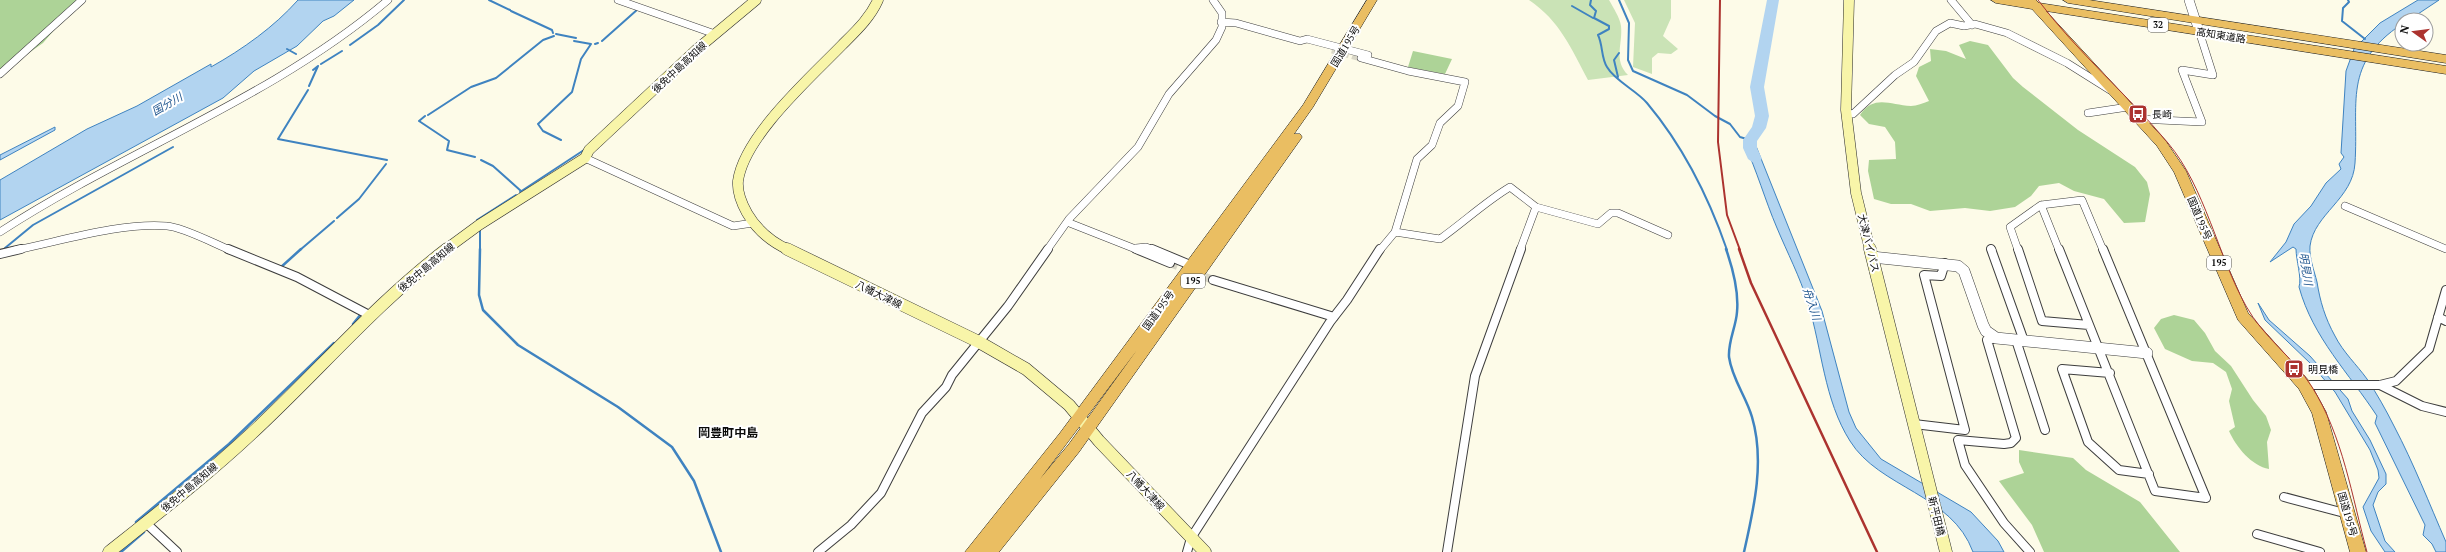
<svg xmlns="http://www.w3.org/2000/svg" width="2446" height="552" viewBox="0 0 2446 552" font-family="'PT Serif','Noto Sans JP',serif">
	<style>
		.green { fill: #cae3b6 }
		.forest { fill: #add397 }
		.water { fill: #b2d4f0; stroke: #3f83c0 }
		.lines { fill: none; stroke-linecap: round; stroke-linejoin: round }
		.stream-far1 { stroke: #3f83c0; stroke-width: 2 }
		.stream { stroke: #3f83c0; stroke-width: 2.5 }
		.river { fill: #b2d4f0; fill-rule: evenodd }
		.minor-tunnel-far1 { stroke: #d9d7c7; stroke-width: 7; stroke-dasharray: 7 3.5; stroke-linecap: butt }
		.minor-tunnel { stroke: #d9d7c7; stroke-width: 8; stroke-dasharray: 8 4.5; stroke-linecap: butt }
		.minor-far1-casing { stroke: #3d3d3d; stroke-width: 8 }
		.minor-casing { stroke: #3d3d3d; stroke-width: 10 }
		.tertiary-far1-casing { stroke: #3d3d3d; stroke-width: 10 }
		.tertiary-casing { stroke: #3d3d3d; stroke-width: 12 }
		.secondary-far1-casing { stroke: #2c2c2c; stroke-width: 11 }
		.secondary-casing { stroke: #2c2c2c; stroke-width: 13 }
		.trunk-casing { stroke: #1b1b1b; stroke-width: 1 }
		.minor-far1 { stroke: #fff; stroke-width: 7 }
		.minor { stroke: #fff; stroke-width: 8 }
		.tertiary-far1 { stroke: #fff; stroke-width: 9 }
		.tertiary { stroke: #fff; stroke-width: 11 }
		.secondary-far1 { stroke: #f8f5a9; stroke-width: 10 }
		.secondary { stroke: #f8f5a9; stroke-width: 12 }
		.trunk { fill: #eabe62; fill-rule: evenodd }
		.tram { stroke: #ac332f; stroke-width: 1 }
		.rail-far1 { stroke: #ac332f; stroke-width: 2 }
		.rail { stroke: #ac332f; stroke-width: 2.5 }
		.labels { text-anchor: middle; stroke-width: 4; stroke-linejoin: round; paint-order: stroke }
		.shield { fill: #fff; stroke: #545454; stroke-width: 1 }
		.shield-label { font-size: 9px; font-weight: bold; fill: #0a0a0a }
		.street-label { font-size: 10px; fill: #0a0a0a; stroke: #fff }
		.poi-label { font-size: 10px; fill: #0a0a0a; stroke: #fff; text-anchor: start }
		.water-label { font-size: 11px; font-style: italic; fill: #20568f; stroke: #fff }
		.quarter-label { font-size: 12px; font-weight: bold; fill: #0a0a0a; stroke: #fff }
	</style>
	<rect width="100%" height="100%" fill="#fdfbe8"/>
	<path class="green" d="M1529,0H1609C1613,7 1620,18 1621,26C1623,44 1613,60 1628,75L1588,80C1571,48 1560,21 1529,0Z
		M1624,0H1671V18L1663,36L1678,49L1671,54L1658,53L1652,58V74L1633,67L1635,23Z"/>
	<path class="forest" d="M0,0H80L43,43L0,73Z
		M1970,41L1988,45L2013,78L2023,87L2078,130L2135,167L2147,182L2150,194L2145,222L2124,223L2104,199L2074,191L2059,183L2039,186L2031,196L2015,207L1990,211L1965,208L1930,211L1911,204H1891L1874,199L1868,171L1869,160L1896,159L1895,142L1885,127L1869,124L1860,115C1874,94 1890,105 1911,106C1917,106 1923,103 1929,101L1916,76L1919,67L1931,61L1930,49L1946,51L1966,59L1959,45Z
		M1413,51L1452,59L1445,74L1408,67Z
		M2174,315L2194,320L2205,333L2215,351L2231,366L2253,400L2266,416L2271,430L2267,442L2269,469C2252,466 2236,447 2229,431L2235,427L2229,401L2232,389L2226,372L2213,363L2192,361L2165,349L2154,328L2161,319Z
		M2019,450L2073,458L2086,470L2140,502L2180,552H2044L2032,525L1999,481L2024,473L2019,462Z"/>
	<path class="water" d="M298,0H354L334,16L323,21L297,46L254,71L223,98L0,220V180L87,129L137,106L211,64V67C243,49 274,27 298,0Z
		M2418,0H2439L2409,20H2402V24C2342,64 2359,103 2355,163C2353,199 2314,214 2310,246C2309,258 2314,270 2317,282C2320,301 2325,318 2335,336C2343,352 2357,365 2367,379C2377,394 2386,410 2394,426C2414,464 2429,503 2446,542V552H2436L2432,544L2423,535L2425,525L2375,423L2377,416C2349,373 2313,338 2299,287C2302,278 2296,260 2296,249L2293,247L2270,262L2286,242L2294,224L2311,206L2326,183L2341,169L2339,164L2344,157L2341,153L2346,71L2354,49L2380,23Z
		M55,127V130L0,160V155Z
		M1746,140L1754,141L1822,311L1849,412L1856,428L1881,459L1971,512L1998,541L2004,552H1973C1952,494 1879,488 1850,441C1824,400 1822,349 1808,303C1800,277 1787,252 1777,228C1765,200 1757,171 1744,143Z
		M2258,303L2269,320L2310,356L2348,399L2352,411L2370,440L2386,474V484L2378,492L2373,505L2385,541L2395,552H2385L2371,531L2363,507L2379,478L2378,470L2370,450L2335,392L2310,363L2265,320Z"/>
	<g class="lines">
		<path class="stream-far1" d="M489,0L510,10
			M1591,0L1590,5L1596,11L1594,18L1609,26V29L1598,35C1603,45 1601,58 1607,67C1615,81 1636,90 1647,103C1683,146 1709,198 1727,250
			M1619,0L1629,23L1628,60L1633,71L1687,95L1715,116L1730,124L1740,137L1750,140
			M2348,0L2349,2L2343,8L2342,21L2365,39
			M1572,6L1593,18
			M511,11L552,30L553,33
			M556,34L576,38
			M602,41L638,9
			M595,44L598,43
			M350,45L378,25L404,0
			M287,49L296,54
			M321,64L342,51
			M313,70L318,66
			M1618,77L1614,60L1619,53
			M309,86L318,66
			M308,90L278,139L387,160
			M428,115L471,87L496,78L543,40L554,36
			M425,116L419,121L449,141L447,150L475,157
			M561,140L543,131L538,124L572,92L581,59L591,44L574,41
			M481,160L493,166L521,191
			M520,192L584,150
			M337,218L359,199L386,164
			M477,220L516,195
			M5,248L33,225L173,147
			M300,250L334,221
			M480,250V231"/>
		<path class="stream" d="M480,249L479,295L483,310L518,345L618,407L672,447L694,481L721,552
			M1726,249C1733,269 1739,291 1737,312C1736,327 1728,341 1729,357C1732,379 1746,396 1752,417C1765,461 1754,508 1744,552
			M280,268L301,249
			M353,324L361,314
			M136,522L229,444L334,343
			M121,552L144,532"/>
		<path class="river" d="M1767,0H1779L1764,87L1769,116L1766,128L1757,141V148L1762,159L1755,164L1748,159L1743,148V140L1752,127L1755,116L1750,87Z"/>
		<path class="minor-tunnel-far1" d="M1332,50L1361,58"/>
		<path class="minor-tunnel" d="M1170,263L1213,280"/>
		<g class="minor-far1-casing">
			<path id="minor-far1" d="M618,0L715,34
				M1951,0L1972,25
				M1221,22L1236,23L1300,41L1307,39L1368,55
				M1361,58L1408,71L1465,82L1458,106L1440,123L1432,145L1417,159L1395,232
				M0,74L82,0
				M1847,113L1853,114L1895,75L1914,62L1936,31L1950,23L1964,26L1975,24L2007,33L2067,63L2110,90
				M2088,113L2128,107
				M2138,119L2202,122L2182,70L2213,75L2199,31
				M585,158L733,226L753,223
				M2041,205L2059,250
				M2345,206L2446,249
				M1067,222L1138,250
				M0,232C126,150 273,98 388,0
				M1136,248L1146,247L1154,250
				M1991,249L1992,250
				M16,250C61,241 122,222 167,226C183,227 215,244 230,250
				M1047,250L1069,219L1138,147L1169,94L1216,40L1222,27V13L1213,0
				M1380,250L1395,232L1440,239C1464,222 1485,202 1510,187L1536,207L1598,224L1611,213H1618L1668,235
				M1520,250L1536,207
				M2018,250L2010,227L2041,205L2082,200L2103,250"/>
		</g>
		<g class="minor-casing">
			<path id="minor" d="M228,249L297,277L371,316
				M1136,249L1170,263
				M1152,249L1195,267
				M1991,249L2024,341
				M2018,249L2042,321L2089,325
				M2059,249L2155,491L2206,498
				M2103,249L2206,498
				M0,254L21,249
				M1213,280L1334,317
				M2438,317L2446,321
				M1996,338L1987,340L2016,438L2011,443L2004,444L1958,440L1965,465L2004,523L2030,552
				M2016,340L2045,430
				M2110,373L2062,369L2088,442L2119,470L2149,474
				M2304,385H2380L2396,381L2429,349L2446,290
				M2380,385L2422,406L2446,412
				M1914,424L1965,430L1924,275L1941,276L1945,263
				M2284,497L2348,514
				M146,523L177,552
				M2257,534L2320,552
				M818,552L851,525L881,493L922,413L946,387L952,375L1008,306L1048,249
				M1187,552L1191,538L1330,322L1347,300L1380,249
				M1447,552L1475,376L1521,249"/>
		</g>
		<g class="tertiary-far1-casing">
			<path id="tertiary-far1" d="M2189,0L2199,31"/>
		</g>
		<g class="tertiary-casing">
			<path id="tertiary" d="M1872,257L1958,266L1964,271L1983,325L1986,331L1996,338L2147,353"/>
		</g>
		<g class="secondary-far1-casing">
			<path id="secondary-far1" d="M1849,0L1846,110L1856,193L1870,250
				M445,250L479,225L585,158L589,150L696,50L756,0
				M789,250C771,242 757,230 747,213C742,204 737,192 738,181C744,136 811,77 842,45C856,31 870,18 878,0"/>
		</g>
		<g class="secondary-casing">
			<path id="secondary" d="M787,249L979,342L1026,369L1069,405L1099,441L1205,552
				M1870,249L1946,552
				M109,552C157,514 206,476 251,434C317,373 375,304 447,249"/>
		</g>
		<g class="trunk-casing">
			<path id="trunk" d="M1367,0H1377L1313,107L1294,134H1300L1302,137L1300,140L1079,452L999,552H965L1060,433L1303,105ZM1137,350L1069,444L1040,479Z
				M1991,0H2036L2039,3L2446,66V74L2046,11L2165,140L2186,171L2248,313L2309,381L2326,412L2366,552H2350L2312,413L2299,389L2238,320L2174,172L2157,146L2032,9L1996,3Z
				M2063,0H2089L2446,55V63L2068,3Z"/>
		</g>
		<use href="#minor-far1" class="minor-far1"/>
		<use href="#minor" class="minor"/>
		<use href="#tertiary-far1" class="tertiary-far1"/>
		<use href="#tertiary" class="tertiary"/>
		<use href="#secondary-far1" class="secondary-far1"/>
		<use href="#secondary" class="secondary"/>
		<use href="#trunk" class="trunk"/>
		<path class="tram" d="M2038,0C2077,52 2127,94 2168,143C2205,187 2218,256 2246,306C2263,337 2294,358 2312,387C2343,436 2352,497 2367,552"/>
		<path class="rail-far1" d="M1720,0L1718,142L1727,215L1740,250"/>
		<path class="rail" d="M1739,249L1751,283L1877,552"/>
	</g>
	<defs>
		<g id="bus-square" transform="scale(1)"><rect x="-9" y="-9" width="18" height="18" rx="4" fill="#ac332f" stroke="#fff"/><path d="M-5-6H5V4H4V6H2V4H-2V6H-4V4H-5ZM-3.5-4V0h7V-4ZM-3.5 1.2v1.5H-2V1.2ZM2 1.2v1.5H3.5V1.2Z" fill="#fff"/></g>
	</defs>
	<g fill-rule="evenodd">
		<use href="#bus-square" x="2138" y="114"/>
		<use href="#bus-square" x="2294" y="369"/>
	</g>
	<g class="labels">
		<g class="shield">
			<rect x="2148" y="18" width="20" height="14" rx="3"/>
			<rect x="2207" y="256" width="24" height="14" rx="3"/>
			<rect x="1181" y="274" width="24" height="14" rx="3"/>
		</g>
		<g class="shield-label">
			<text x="2158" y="28">32</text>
			<text x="2219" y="266">195</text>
			<text x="1193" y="284">195</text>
		</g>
		<g class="street-label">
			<text transform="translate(2221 35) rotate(9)" y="4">高知東道路</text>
			<text transform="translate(1345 46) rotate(-59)" y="4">国道195号</text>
			<text transform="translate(679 67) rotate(-43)" y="4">後免中島高知線</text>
			<text transform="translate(2200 218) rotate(67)" y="4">国道195号</text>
			<text transform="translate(1869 243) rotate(76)" y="4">大津バイパス</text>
			<text transform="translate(426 267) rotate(-40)" y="4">後免中島高知線</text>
			<text transform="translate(879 294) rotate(26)" y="4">八幡大津線</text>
			<text transform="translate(1158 310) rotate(-54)" y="4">国道195号</text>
			<text transform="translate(189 487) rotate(-40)" y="4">後免中島高知線</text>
			<text transform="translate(1146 490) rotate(47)" y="4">八幡大津線</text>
			<text transform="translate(2348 514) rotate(74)" y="4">国道195号</text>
			<text transform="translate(1937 516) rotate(76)" y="4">新平田橋</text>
		</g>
		<g class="poi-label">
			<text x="2152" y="118">長崎</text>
			<text x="2308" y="373">明見橋</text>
		</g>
		<g class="water-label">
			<text transform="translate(167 104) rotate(-30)" y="4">国分川</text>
			<text transform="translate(2306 269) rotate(81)" y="4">明見川</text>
			<text transform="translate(1812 304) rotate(72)" y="4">舟入川</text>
		</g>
		<g class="quarter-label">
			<text x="728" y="437">岡豊町中島</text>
		</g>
	</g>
	<g transform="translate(2414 32) rotate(284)"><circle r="19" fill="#ffffff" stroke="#9d9d9d"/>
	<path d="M0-3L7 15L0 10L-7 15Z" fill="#ac332f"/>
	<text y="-6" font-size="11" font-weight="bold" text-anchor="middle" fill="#0a0a0a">N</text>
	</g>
</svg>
